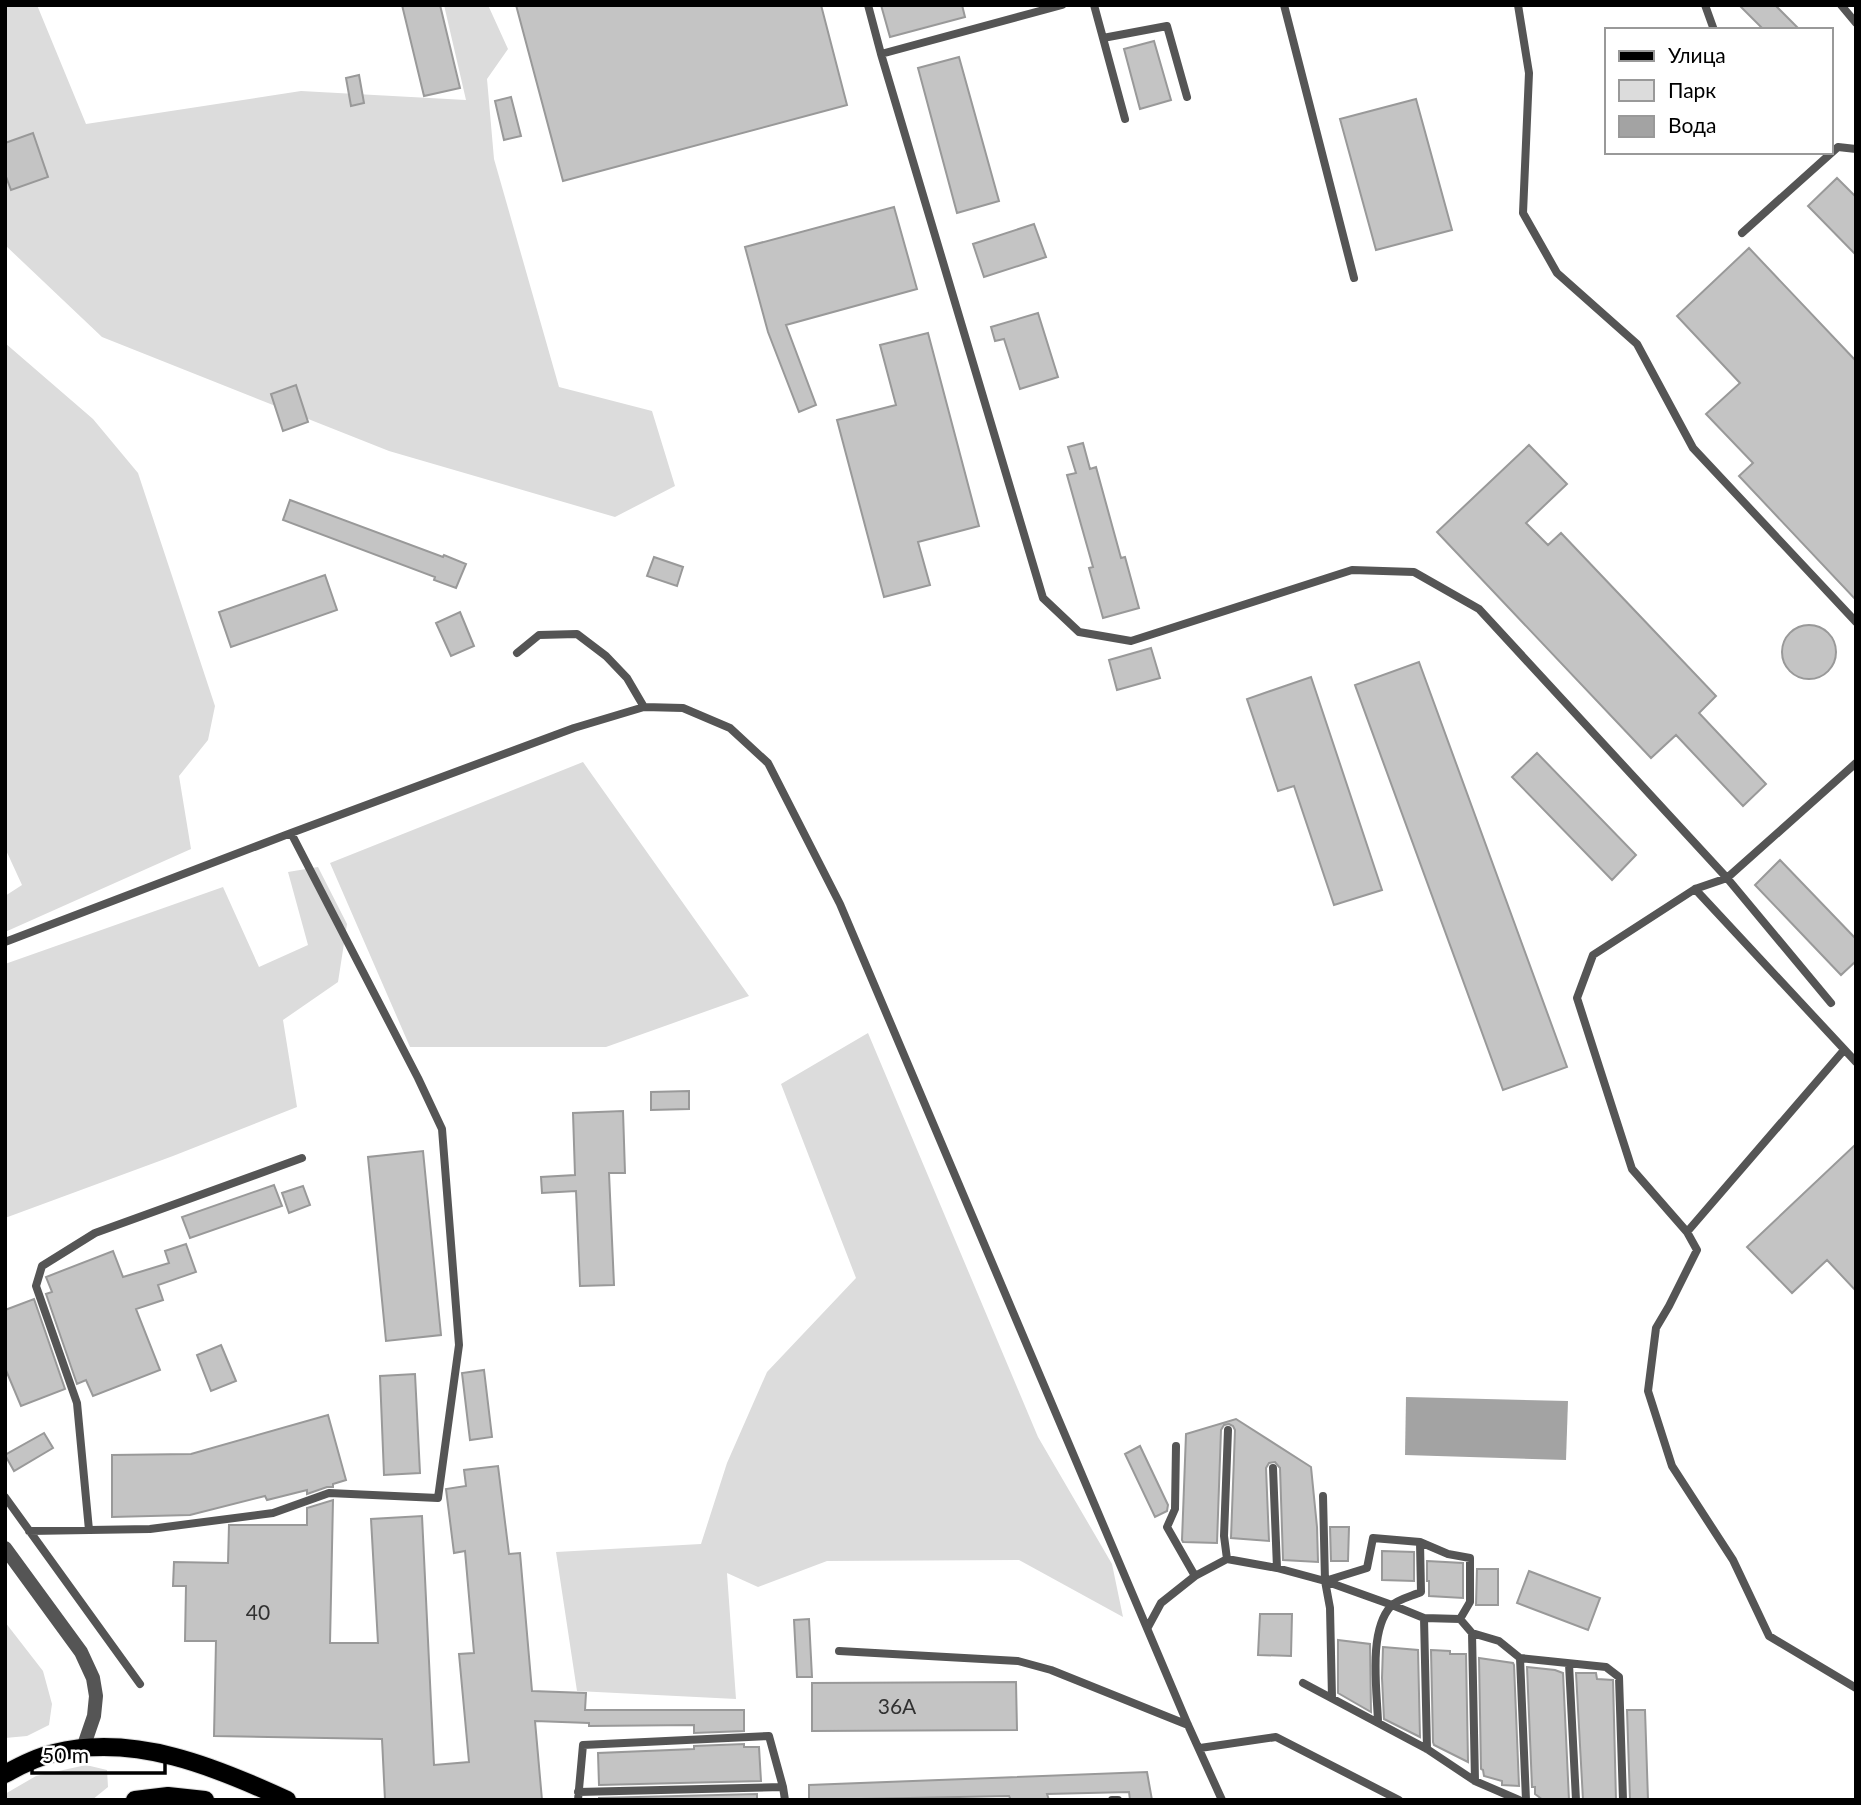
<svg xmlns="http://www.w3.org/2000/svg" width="1861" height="1805" viewBox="0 0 1861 1805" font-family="Lato,sans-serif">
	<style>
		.green { fill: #dcdcdc }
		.water { fill: #a3a3a3 }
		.building { fill: #c4c4c4; stroke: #999; stroke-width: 2 }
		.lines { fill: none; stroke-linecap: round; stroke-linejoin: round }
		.primary-casing { stroke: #dbdbdb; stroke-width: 20 }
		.service { stroke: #555; stroke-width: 8 }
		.minor { stroke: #555; stroke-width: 14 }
		.primary { stroke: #000; stroke-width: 18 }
		.labels { text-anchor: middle; stroke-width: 6; stroke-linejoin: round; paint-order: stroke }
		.number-label { font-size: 21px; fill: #313131 }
	</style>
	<rect width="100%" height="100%" fill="#fff"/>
	<path class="green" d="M5,5H37L86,124L301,91L466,100L444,5H488L508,49L487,79L494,159L559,387L652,411L675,486L615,517L389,451L102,337L5,245Z
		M5,343L93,419L138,473L215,706L208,740L179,776L191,849L5,932V896L22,885L5,848Z
		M583,762L749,996L606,1047H410L330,863Z
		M318,867L347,924L338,982L283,1020L297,1107L173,1156L5,1218V964L223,887L259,967L308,945L288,872Z
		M868,1033L1038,1437L1112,1564L1123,1617L1019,1560L827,1561L758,1587L727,1573L736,1699L577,1691L556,1552L701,1544L727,1463L767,1372L856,1278L781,1084Z
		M5,1622L43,1671L52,1704L49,1725L27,1736L5,1738Z
		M86,1765L107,1770L108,1787L92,1800H5V1794L36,1776Z"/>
	<path class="water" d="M1406,1397L1568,1401L1566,1460L1405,1455Z"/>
	<path class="building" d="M402,5H440L460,88L424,96Z
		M516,5H821L847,105L563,181Z
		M881,5H962L965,17L890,37Z
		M1739,5H1775L1800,30H1764Z
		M1154,41L1171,100L1140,109L1124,49Z
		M959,57L999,201L957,213L918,68Z
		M359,75L364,103L351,106L346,78Z
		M511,97L521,136L504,140L495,101Z
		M1416,99L1452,230L1376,250L1340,119Z
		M33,133L48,177L11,190L5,174V143Z
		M1837,178L1856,197V255L1808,206Z
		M894,207L917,289L786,325L816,405L799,412L768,332L745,247Z
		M1034,224L1046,257L984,277L973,244Z
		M1749,248L1856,361V600L1739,476L1753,463L1706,414L1740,383L1677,316Z
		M1038,313L1058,377L1020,389L1004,339L995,341L991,327Z
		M928,333L979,526L918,542L930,585L884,597L837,420L896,405L880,345Z
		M296,385L308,422L283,431L271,394Z
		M1083,443L1090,469L1096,467L1121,558L1125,557L1139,608L1103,618L1089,568L1093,567L1067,475L1076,473L1068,447Z
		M1529,445L1567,484L1526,523L1548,545L1561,533L1716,696L1699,713L1766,784L1743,806L1676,735L1651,758L1437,532Z
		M290,500L443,557L444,555L466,564L456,588L434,580L435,577L283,520Z
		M654,557L683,567L677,586L647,576Z
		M325,575L337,610L231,647L219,612Z
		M460,612L474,646L451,656L436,623Z
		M1782 652a27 27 0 1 1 54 0a27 27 0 1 1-54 0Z
		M1151,648L1160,678L1117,690L1109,660Z
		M1419,662L1567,1067L1503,1090L1355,685Z
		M1311,677L1382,890L1334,905L1294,786L1278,791L1247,699Z
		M1537,753L1636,855L1612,880L1512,777Z
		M1780,860L1856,939V961L1841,975L1755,885Z
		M689,1091V1109L651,1110V1092Z
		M623,1111L625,1173H609L614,1285L580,1286L576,1191L542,1193L541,1177L575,1175L573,1113Z
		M1856,1144V1291L1827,1260L1792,1293L1747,1247Z
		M423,1151L441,1335L386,1341L368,1157Z
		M274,1185L282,1206L190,1238L182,1217Z
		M303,1186L310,1205L289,1213L282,1193Z
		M186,1244L196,1272L158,1285L163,1300L136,1309L160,1370L93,1396L86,1380L77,1384L46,1294L52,1292L46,1277L113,1251L123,1277L169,1263L165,1251Z
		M34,1299L65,1389L21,1406L5,1368V1310Z
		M221,1345L236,1381L211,1391L197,1355Z
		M484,1370L492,1437L470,1440L462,1373Z
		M415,1374L420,1473L384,1475L380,1376Z
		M328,1415L346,1480L333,1484V1487H327L307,1494V1490L267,1500L265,1496L190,1515L112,1517V1455L191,1454Z
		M1236,1419L1311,1467L1317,1527L1318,1562L1283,1560L1280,1468L1275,1462L1269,1463L1266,1468L1269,1541L1231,1538L1235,1430L1233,1426L1229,1424L1224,1425L1221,1430L1217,1543L1183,1542L1182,1540L1186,1434Z
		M44,1433L53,1448L14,1471L5,1455Z
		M1140,1446L1168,1505L1167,1511L1155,1517L1125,1454Z
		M498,1466L509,1554L520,1553L532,1691L586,1693L585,1710H744V1731L694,1733V1725L589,1726V1723L535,1721L542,1800H385L382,1739L214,1736L216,1641H185L186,1586H173L174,1562L228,1563L229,1525H307V1508L333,1500L330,1643H378L371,1519L422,1516L434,1765L469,1762L459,1654L474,1653L465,1551L454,1553L446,1489L466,1486L464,1470Z
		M1330,1527H1349L1348,1561H1331Z
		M1382,1551L1414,1552V1581L1382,1580Z
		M1427,1561L1463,1563V1598L1429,1596V1581H1427Z
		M1477,1569H1498V1605H1476Z
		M1529,1571L1600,1598L1588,1630L1517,1603Z
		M1260,1614H1292L1291,1656L1258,1655Z
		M809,1619L812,1677H797L794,1620Z
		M1338,1640L1370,1644L1371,1712L1338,1693Z
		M1383,1647L1418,1650L1420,1737L1384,1719L1382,1678Z
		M1431,1650L1450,1651V1654H1466L1468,1762L1434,1745L1433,1742Z
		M1479,1658L1513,1663L1514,1665L1519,1786L1502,1785V1781L1484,1776L1483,1770L1481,1769Z
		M1527,1667L1555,1670L1563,1673L1569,1800H1543L1535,1794V1787H1532Z
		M1576,1673H1596L1597,1679L1613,1680L1616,1800H1583Z
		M1016,1682L1017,1730L812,1731V1683Z
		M1627,1710H1645L1648,1800H1630Z
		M744,1744V1747H759L761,1781L599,1785L598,1753L694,1749V1746Z
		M1147,1772L1152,1800H1130L1129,1792L1047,1794L1049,1800H1011L1009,1796L809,1800V1785Z
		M757,1794V1800H599V1798Z"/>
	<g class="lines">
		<g class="primary-casing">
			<path id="primary" d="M5,1774C21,1765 37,1757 54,1753C134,1733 216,1767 287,1800
				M135,1800L168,1796L205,1800"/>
		</g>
		<path class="service" d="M868,5L881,54L1043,598L1079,632L1131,641L1352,570L1414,572L1479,609L1727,878L1831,1003
			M1094,5L1125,119
			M1284,5L1354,278
			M1518,5L1529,73L1523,213L1557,273L1637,344L1693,448L1856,622
			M1705,5L1714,30
			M1841,5L1856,23
			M1103,38L1167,26L1187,97
			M881,54L1062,5
			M1742,233L1838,147L1856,149
			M517,653L539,635L577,634L606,656L627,678L644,707L683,708L730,728L768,763L840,904L1188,1725L1222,1800
			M1856,763L1727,878L1695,889L1593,955L1577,998L1632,1169L1687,1232L1697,1250L1669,1306L1656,1328L1648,1391L1672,1466L1733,1560L1769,1636L1856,1688
			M1695,889L1856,1062
			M5,942L291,833L574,728L644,707
			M1687,1232L1844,1050
			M1176,1446L1175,1509L1167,1527L1195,1576
			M1273,1468L1277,1568
			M1323,1496L1325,1581L1330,1608L1332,1698
			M5,1497L140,1684
			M89,1530L77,1403L36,1286L42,1266L95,1233L302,1158
			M29,1531L150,1529L273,1513L329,1493L438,1498L459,1345L442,1129L418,1078L291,833
			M1227,1559L1224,1536L1228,1430
			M1325,1581L1367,1568L1373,1538L1420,1542L1448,1554L1470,1558V1602L1460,1619
			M1424,1618L1427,1749
			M1148,1627L1161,1603L1195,1576L1227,1559L1277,1568L1325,1581L1392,1605L1424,1618L1460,1619L1472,1633L1499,1641L1520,1658L1606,1667L1619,1677L1623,1800
			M1472,1633L1475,1781
			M839,1651L1018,1661L1051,1670L1188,1725
			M1520,1658L1526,1800
			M1569,1664L1576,1800
			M1303,1683L1427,1749L1475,1781L1519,1800
			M1378,1722C1377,1690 1368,1631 1391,1606C1398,1599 1412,1596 1421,1592L1420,1542
			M1200,1748L1276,1737L1399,1800
			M578,1792L783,1787
			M578,1800L583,1745L769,1736L783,1787L785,1800
			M1112,1800H1118"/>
		<path class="minor" d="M5,1548L81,1652L93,1678L96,1696L94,1716L83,1748"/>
		<use href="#primary" class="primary"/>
	</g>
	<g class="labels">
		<g class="number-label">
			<text x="258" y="1620">40</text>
			<text x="897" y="1714">36А</text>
		</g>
	</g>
	<rect width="1861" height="1805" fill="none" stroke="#000000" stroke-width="14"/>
	<rect x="1605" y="28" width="228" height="126" fill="#ffffff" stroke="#999999" stroke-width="2"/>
	<rect x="1619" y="51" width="35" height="10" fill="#000000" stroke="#999999" stroke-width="2"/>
	<text x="1668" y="63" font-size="21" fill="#000000">Улица</text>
	<rect x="1619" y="80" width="35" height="21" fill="#dcdcdc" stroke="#999999" stroke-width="2"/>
	<text x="1668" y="98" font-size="21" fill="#000000">Парк</text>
	<rect x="1619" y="116" width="35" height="21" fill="#a3a3a3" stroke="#999999" stroke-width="2"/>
	<text x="1668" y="133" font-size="21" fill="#000000">Вода</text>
	<path d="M32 1763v10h133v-10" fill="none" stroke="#000000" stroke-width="3.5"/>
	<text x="42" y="1763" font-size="21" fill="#000000" stroke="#ffffff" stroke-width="5" paint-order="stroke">50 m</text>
</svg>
